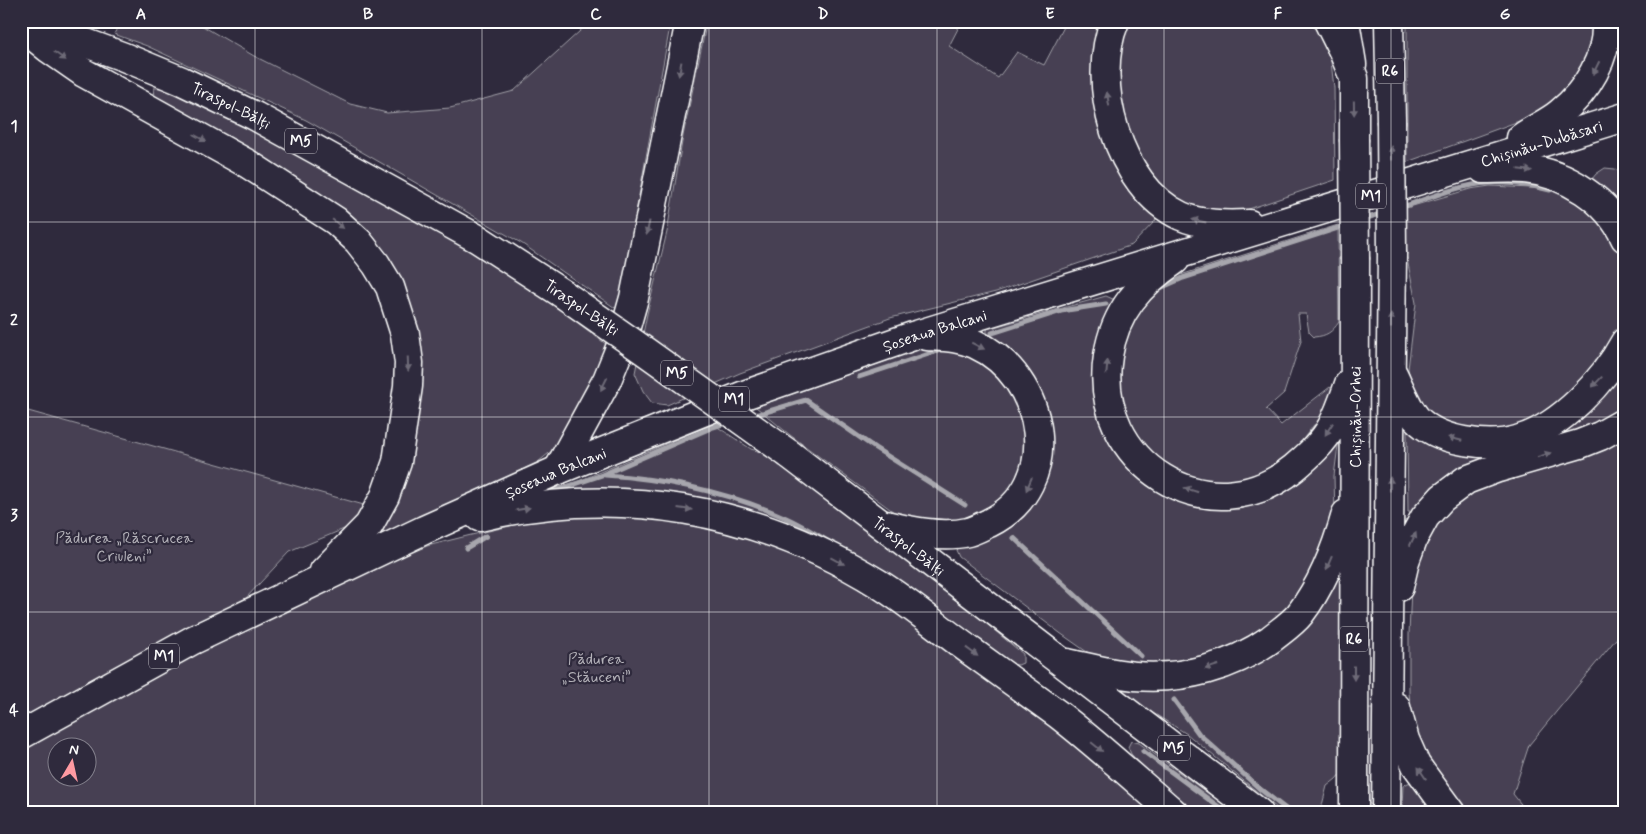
<svg xmlns="http://www.w3.org/2000/svg" width="1646" height="834" viewBox="0 0 1646 834" font-family="Mynerve,sans-serif">
	<style>
		.green { fill: #464152; stroke: #a2a0a8; fill-rule: evenodd }
		.lines { fill: none; stroke-linecap: round; stroke-linejoin: round }
		.stream { stroke: #a7a6ad; stroke-width: 5 }
		.primary-casing { stroke: #fff; stroke-width: 31 }
		.trunk-casing { stroke: #fff; stroke-width: 31 }
		.primary { stroke: #2f2a3d; stroke-width: 28 }
		.trunk { stroke: #2f2a3d; stroke-width: 28 }
		.trunk-bridge-casing { stroke: #fff; stroke-width: 31; stroke-linecap: butt }
		.trunk-bridge { stroke: #2f2a3d; stroke-width: 28 }
		.oneway { fill: #6d6a77 }
		.grid { fill: none; stroke: #fff; stroke-width: 1; stroke-opacity: 0.55 }
		.labels { text-anchor: middle; stroke-width: 4.5; stroke-linejoin: round; paint-order: stroke }
		.shield { fill: #2f2a3d; stroke: #c1bfc5; stroke-width: 1 }
		.shield-label { font-size: 15px; font-weight: bold; fill: #fff }
		.street-label { font-size: 16px; fill: #fff; stroke: #2f2a3d }
		.park-label { font-size: 16px; fill: #b5b3ba; stroke: #2f2a3d }
		.neatline { fill: none; stroke: #fff; stroke-width: 2 }
		.grid-label { font-size: 16px; text-anchor: middle; font-weight: bold; fill: #fff }
	</style>
	<rect width="100%" height="100%" fill="#2f2a3d"/>
	<filter id="ink" filterUnits="userSpaceOnUse"><feTurbulence type="fractalNoise" baseFrequency=".02" numOctaves="2"/><feDisplacementMap in="SourceGraphic" scale="10" xChannelSelector="R" yChannelSelector="G"/><feConvolveMatrix kernelMatrix="1 2 1 2 8 2 1 2 1" color-interpolation-filters="sRGB"/></filter>
	<g filter="url(#ink)">
		<path class="green" d="M121,21H194L254,56L350,104L387,113L450,108L514,91L591,21H671L618,310L521,243L306,120L147,46L114,34Z
			M707,21H962L949,46L998,78L1017,52L1044,65L1067,21H1105L1098,45L1151,210L1156,220L1132,245L996,292L890,318L740,373L667,405L652,403L643,391L635,373L647,314L667,232L683,136Z
			M1124,21H1317L1329,44L1334,88L1335,180L1228,216L1213,218L1161,194L1120,122L1117,35Z
			M1407,21H1601L1590,62L1549,110L1407,162Z
			M154,88H165L302,154L474,251L523,281L607,345L599,369L565,440L538,462L368,547L412,425L386,258L163,104L155,97Z
			M1605,168L1615,169L1625,174V218L1588,184L1596,174Z
			M1490,186L1531,188L1558,191L1577,196L1620,247L1625,262V323L1619,339L1558,407L1505,435L1437,422L1413,390L1408,369L1416,303L1406,254V208L1470,189Z
			M1338,225L1339,322C1332,332 1327,336 1314,337L1309,332L1306,314H1298L1301,341L1284,393L1266,409L1281,425L1330,387L1336,395L1321,429L1264,474L1226,486L1173,475L1134,435L1119,396L1118,357L1130,324L1141,308L1168,279Z
			M1106,296L1115,300L1107,326L1132,469C1141,478 1150,487 1161,493C1201,513 1256,515 1292,487C1305,477 1323,450 1333,437L1339,438L1334,476L1335,517L1305,589L1274,624L1226,654L1161,665L1106,659L1087,652L1060,633L959,557L956,550L1044,462L987,339V329Z
			M934,344L964,350L999,373L1027,426L1023,469L1000,506L950,528L898,515L790,435L756,407Z
			M1625,363V409L1413,512H1408L1407,431L1411,430L1489,454Z
			M21,409L371,507L351,526L289,552L246,598L21,719Z
			M713,424L751,449L760,452L810,487L877,540L959,601L1023,654V663L1018,665L994,661L802,533L550,498L548,491L581,480Z
			M1625,430V628L1529,745L1513,794L1528,813H1460L1432,776L1413,729L1409,693V635L1411,587L1417,546L1454,499Z
			M575,511L731,526L839,572L1023,701L1157,813H21V750L154,675L307,598L427,546L467,536ZM58,746H88V776H58Z
			M1340,565L1341,773L1336,779L1327,786L1320,813H1283L1187,734L1119,692L1114,681L1233,669Z
			M1366,709H1375L1374,806L1364,801Z
			M1131,741L1139,743L1235,813H1186L1131,754L1128,747Z
			M1415,782L1438,813H1414V809L1402,807L1403,786L1408,783Z"/>
		<g class="lines">
			<path class="stream" d="M1400,208C1426,199 1462,184 1489,183C1510,182 1530,185 1550,190
				M1362,220L1382,213
				M1158,289L1183,278L1347,225
				M992,333L1061,311L1106,304
				M859,377L938,351
				M752,416L806,400L875,448L965,505
				M1305,440L1315,427
				M605,475C667,479 727,492 784,517C800,524 816,534 831,543
				M549,493L602,475L713,427L729,422
				M1014,538L1141,656
				M466,548L486,536
				M1174,700L1199,734L1260,789L1291,813
				M1143,751L1227,813"/>
			<g class="primary-casing">
				<path id="primary" d="M1345,21L1352,64"/>
			</g>
			<g class="trunk-casing">
				<g id="trunk">
					<path d="M1115,21C1089,82 1118,187 1181,216C1201,225 1226,225 1249,224"/>
					<path d="M1328,21L1343,51L1354,78V139"/>
					<path d="M1389,21L1391,121"/>
					<path id="s1" d="M27,24L67,36L124,57L182,81L255,116L478,239L563,294"/>
					<path d="M21,26L48,48L84,73L248,164L336,221L358,241L376,264L390,287L405,334L409,363L408,386L397,462L385,496L369,525L324,571"/>
					<path d="M1521,138C1533,129 1548,123 1560,113C1587,91 1608,57 1606,21"/>
					<path d="M1483,169C1497,169 1511,168 1525,169C1566,173 1608,200 1625,238"/>
					<path d="M1175,260C1159,271 1143,284 1131,300C1119,316 1111,336 1108,356C1091,462 1209,538 1294,468C1308,456 1324,442 1332,426C1339,413 1344,398 1349,384"/>
					<path d="M1393,374C1400,388 1406,406 1416,418C1428,431 1447,438 1464,441C1481,444 1500,445 1517,440C1560,428 1604,381 1625,342"/>
					<path id="s2" d="M789,454L1259,813"/>
					<path d="M558,470L607,380L620,348L634,298L690,21"/>
					<path d="M479,517C619,484 757,508 879,584C911,604 941,630 972,652C1001,673 1030,694 1059,715C1099,746 1136,780 1174,813"/>
					<path d="M886,525C911,531 942,538 968,532C976,530 982,526 989,523C1066,485 1046,376 975,344C959,337 943,337 927,336"/>
					<path d="M1399,587L1405,561L1413,539L1425,517L1442,498L1466,480L1498,468L1580,444L1600,436L1625,422"/>
					<path d="M1067,663C1090,668 1112,674 1135,676C1183,680 1232,667 1271,639C1281,631 1293,623 1300,614C1323,584 1336,550 1346,514"/>
					<path d="M1396,707L1405,740L1416,765L1451,813"/>
					<path id="s3" d="M21,735L193,640L424,530L558,470L747,394L913,336L1625,117"/>
					<path id="s4" d="M1354,813L1355,260"/>
					<path d="M1386,813L1392,254"/>
				</g>
			</g>
			<use href="#primary" class="primary"/>
			<use href="#trunk" class="trunk"/>
			<g class="trunk-bridge-casing">
				<path id="trunk-bridge" d="M1391,121L1392,254
					M1354,139L1355,260
					M563,294L646,352L789,454"/>
			</g>
			<use href="#trunk-bridge" class="trunk-bridge"/>
		</g>
		<defs><path id="oneway-solid" d="M-6-.8H1V-3.2L6.5 0L1 3.2V.8H-6Z" transform="scale(1.25)"/></defs>
		<g class="oneway">
			<use href="#oneway-solid" transform="translate(60 56) rotate(35)"/>
			<use href="#oneway-solid" transform="translate(1596 68) rotate(116)"/>
			<use href="#oneway-solid" transform="translate(680 69) rotate(101)"/>
			<use href="#oneway-solid" transform="translate(1108 99) rotate(-99)"/>
			<use href="#oneway-solid" transform="translate(1354 108) rotate(89)"/>
			<use href="#oneway-solid" transform="translate(200 138) rotate(29)"/>
			<use href="#oneway-solid" transform="translate(1391 153) rotate(-90)"/>
			<use href="#oneway-solid" transform="translate(1525 170) rotate(6)"/>
			<use href="#oneway-solid" transform="translate(1199 221) rotate(-168)"/>
			<use href="#oneway-solid" transform="translate(338 224) rotate(39)"/>
			<use href="#oneway-solid" transform="translate(648 228) rotate(102)"/>
			<use href="#oneway-solid" transform="translate(1391 321) rotate(-90)"/>
			<use href="#oneway-solid" transform="translate(978 346) rotate(26)"/>
			<use href="#oneway-solid" transform="translate(408 364) rotate(88)"/>
			<use href="#oneway-solid" transform="translate(1107 367) rotate(-85)"/>
			<use href="#oneway-solid" transform="translate(1597 382) rotate(134)"/>
			<use href="#oneway-solid" transform="translate(604 384) rotate(117)"/>
			<use href="#oneway-solid" transform="translate(1329 429) rotate(122)"/>
			<use href="#oneway-solid" transform="translate(1455 439) rotate(-166)"/>
			<use href="#oneway-solid" transform="translate(1544 455) rotate(-17)"/>
			<use href="#oneway-solid" transform="translate(1029 484) rotate(113)"/>
			<use href="#oneway-solid" transform="translate(1390 484) rotate(-89)"/>
			<use href="#oneway-solid" transform="translate(1191 490) rotate(-163)"/>
			<use href="#oneway-solid" transform="translate(523 509) rotate(-10)"/>
			<use href="#oneway-solid" transform="translate(685 509) rotate(7)"/>
			<use href="#oneway-solid" transform="translate(1413 539) rotate(-65)"/>
			<use href="#oneway-solid" transform="translate(838 561) rotate(28)"/>
			<use href="#oneway-solid" transform="translate(1329 563) rotate(113)"/>
			<use href="#oneway-solid" transform="translate(972 652) rotate(36)"/>
			<use href="#oneway-solid" transform="translate(1212 667) rotate(163)"/>
			<use href="#oneway-solid" transform="translate(1354 673) rotate(90)"/>
			<use href="#oneway-solid" transform="translate(1097 747) rotate(39)"/>
			<use href="#oneway-solid" transform="translate(1422 773) rotate(-124)"/>
		</g>
	</g>
	<path class="grid" d="M255,21V813M482,21V813M709,21V813M937,21V813M1164,21V813M1391,21V813M21,222H1625M21,417H1625M21,612H1625"/>
	<g class="labels">
		<g class="shield">
			<rect x="1376" y="58.5" width="28" height="25" rx="4"/>
			<rect x="285" y="128.5" width="32" height="25" rx="4"/>
			<rect x="1356" y="183.5" width="30" height="25" rx="4"/>
			<rect x="661" y="360.5" width="32" height="25" rx="4"/>
			<rect x="719" y="386.5" width="30" height="25" rx="4"/>
			<rect x="1340" y="626.5" width="28" height="25" rx="4"/>
			<rect x="149" y="643.5" width="30" height="25" rx="4"/>
			<rect x="1158" y="735.5" width="32" height="25" rx="4"/>
		</g>
		<g class="shield-label">
			<text x="1390" y="76">R6</text>
			<text x="301" y="146">M5</text>
			<text x="1371" y="201">M1</text>
			<text x="677" y="378">M5</text>
			<text x="734" y="404">M1</text>
			<text x="1354" y="644">R6</text>
			<text x="164" y="661">M1</text>
			<text x="1174" y="753">M5</text>
		</g>
		<g class="street-label">
			<text dy="6" stroke="none"><textPath href="#s1" startOffset="220">Tiraspol-Bălți</textPath></text>
			<text dy="6" stroke="none"><textPath href="#s3" startOffset="1636">Chișinău-Dubăsari</textPath></text>
			<text transform="translate(582 307) rotate(34)" y="6">Tiraspol-Bălți</text>
			<text dy="6" stroke="none"><textPath href="#s3" startOffset="1001">Șoseaua Balcani</textPath></text>
			<text dy="6" stroke="none"><textPath href="#s4" startOffset="396">Chișinău-Orhei</textPath></text>
			<text dy="6" stroke="none"><textPath href="#s3" startOffset="596">Șoseaua Balcani</textPath></text>
			<text dy="6" stroke="none"><textPath href="#s2" startOffset="151">Tiraspol-Bălți</textPath></text>
		</g>
		<g class="park-label">
			<text x="124" y="543">Pădurea „Răscrucea<tspan x="124" dy="18">Criuleni”</tspan></text>
			<text x="596" y="664">Pădurea<tspan x="596" dy="18">„Stăuceni”</tspan></text>
		</g>
	</g>
	<rect width="1646" height="834" fill="none" stroke="#2f2a3d" stroke-width="55"/>
	<g transform="translate(72 762) rotate(9)"><circle r="24" fill="#2f2a3d" stroke="#827f8b"/>
	<path d="M0-4L9 19L0 12L-9 19Z" fill="#ff9aa2"/>
	<text y="-8" font-size="14" font-weight="bold" text-anchor="middle" fill="#ffffff">N</text>
	</g>
	<rect x="28" y="28" width="1590" height="778" class="neatline"/>
	<g class="grid-label">
		<text x="141" y="19">A</text>
		<text x="368" y="19">B</text>
		<text x="596" y="19">C</text>
		<text x="823" y="19">D</text>
		<text x="1050" y="19">E</text>
		<text x="1278" y="19">F</text>
		<text x="1505" y="19">G</text>
		<text x="14" y="131">1</text>
		<text x="14" y="325">2</text>
		<text x="14" y="520">3</text>
		<text x="14" y="715">4</text>
	</g>
</svg>
